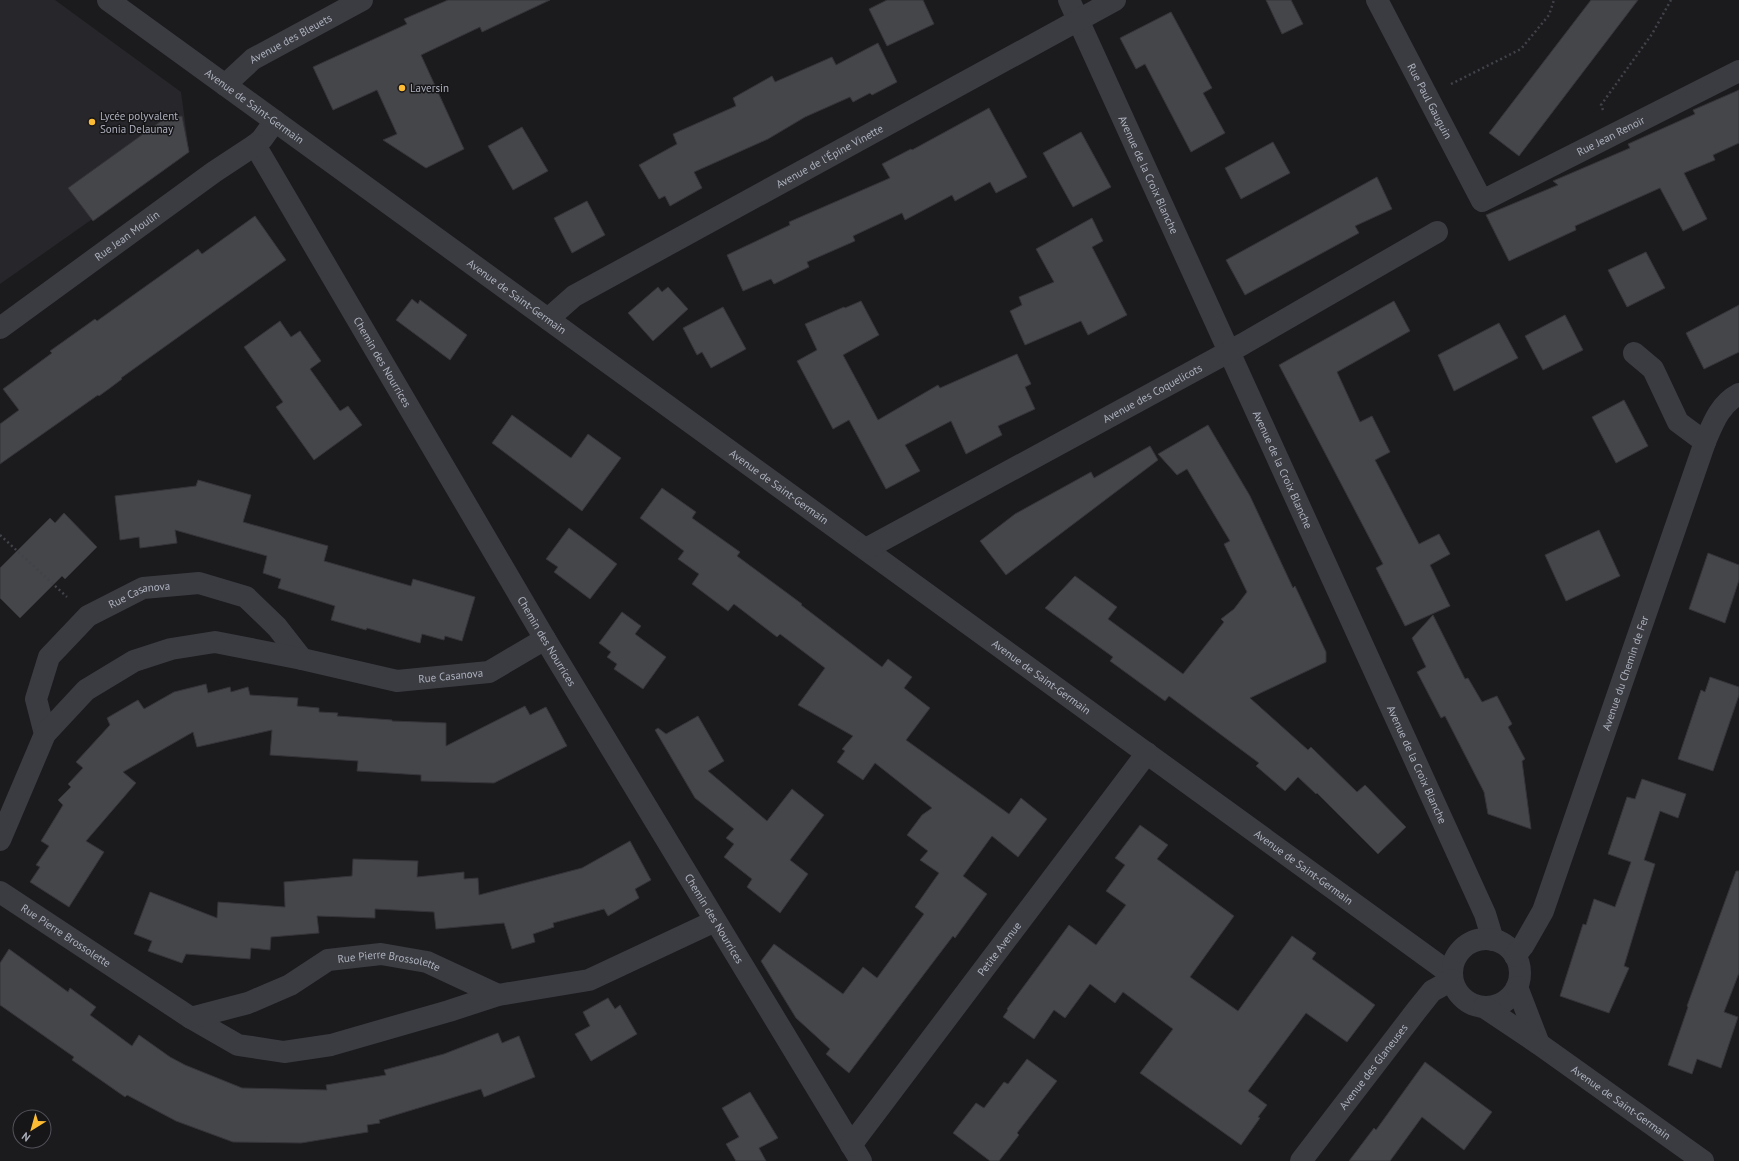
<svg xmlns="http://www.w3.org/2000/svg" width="1739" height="1161" viewBox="0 0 1739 1161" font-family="'PT Sans',sans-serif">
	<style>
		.built { fill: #27262a }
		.building { fill: #45464a; stroke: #353439 }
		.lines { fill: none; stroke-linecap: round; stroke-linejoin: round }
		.path { stroke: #41434a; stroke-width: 2.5; stroke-dasharray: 2 3; stroke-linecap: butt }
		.minor { stroke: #3b3c42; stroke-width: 22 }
		.poi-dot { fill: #fcbb34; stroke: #161518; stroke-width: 1.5 }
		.labels { text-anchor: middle; stroke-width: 3; stroke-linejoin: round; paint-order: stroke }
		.street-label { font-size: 11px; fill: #adb1bd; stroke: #161518 }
		.poi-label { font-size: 11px; fill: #adb1bd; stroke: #161518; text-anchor: start }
	</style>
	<rect width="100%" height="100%" fill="#1b1b1d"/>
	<path class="built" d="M0,0H55L181,92L189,151L0,284Z"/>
	<path class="building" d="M448,0H550L482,32L480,27L421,55L464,149L426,168L383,140L397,134L377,90L333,110L313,67L407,24L404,19Z
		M887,0H923L934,24L887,46L869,9Z
		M1266,0H1291L1303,24L1282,34Z
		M1591,0H1638L1519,156L1489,133Z
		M1171,12L1212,88L1203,93L1225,133L1191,152L1145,64L1136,69L1120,38Z
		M878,43L897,82L872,95L870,93L853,102L850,97L805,117L768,139L694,172L702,188L670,206L665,196L659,199L639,165L677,144L673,134L736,106L733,98L772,76L775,82L832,57L836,65Z
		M1739,90V143L1713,155L1715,160L1684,173L1707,219L1683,231L1660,188L1575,226L1576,230L1509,261L1486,215L1558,185L1553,181L1630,148L1628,144L1695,114L1693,110Z
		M989,108L1027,177L996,193L990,182L955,201L952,195L905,220L902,213L853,236L855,241L807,262L809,267L774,284L771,279L743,291L727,255L790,225L789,222L890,178L882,164L911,149L912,150Z
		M182,116L189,152L93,221L68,188L164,119Z
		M522,127L548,171L513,190L488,146Z
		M1081,132L1111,187L1073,207L1043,153Z
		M1273,142L1290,173L1241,199L1225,168Z
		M1377,177L1392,209L1355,226L1359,233L1245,295L1226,260Z
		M587,201L605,235L572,253L554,218Z
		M255,216L286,260L121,378L122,379L110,388L99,396L98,395L0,464V424L19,410L3,389L52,353L50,351L95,319L97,321L198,249L202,254Z
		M1092,218L1103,241L1092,247L1127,315L1088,335L1081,321L1025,345L1010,311L1022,305L1019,297L1054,282L1036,249Z
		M1646,252L1665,288L1627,307L1608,270Z
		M658,287L662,292L668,287L688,309L653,341L628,313Z
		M412,299L418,304L420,300L467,335L450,360L396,320Z
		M861,301L879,335L843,355L878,420L938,385L940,388L1017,354L1031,384L1025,387L1035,409L998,426L1002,435L966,454L951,421L905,445L920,471L886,489L849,420L833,429L797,361L817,350L805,324L844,307L845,308Z
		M1394,301L1410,331L1337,372L1360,422L1372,416L1390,452L1375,460L1419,544L1439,534L1450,554L1430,565L1450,606L1405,626L1376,568L1383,564L1279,365Z
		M1739,305V352L1704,369L1686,333Z
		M723,307L746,349L711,368L702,352L697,355L683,328Z
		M1565,315L1583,350L1543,370L1525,336Z
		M280,321L291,337L300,331L321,361L310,369L340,411L348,406L362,425L314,460L276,407L283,402L244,347Z
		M1499,323L1518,358L1454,391L1438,355Z
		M1624,400L1648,446L1616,463L1592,417Z
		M512,415L571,458L588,434L621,458L582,511L492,443Z
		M1208,425L1250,496L1293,588L1295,586L1326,652V662L1250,698L1308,750L1311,747L1357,792L1365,785L1406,827L1378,854L1317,793L1316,794L1298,777L1285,791L1256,766L1259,763L1169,696L1165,701L1110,661L1113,657L1045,608L1075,576L1117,607L1108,619L1183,674L1224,622L1221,619L1234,609L1247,592L1224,544L1230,541L1187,469L1177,475L1158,454Z
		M1150,446L1158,460L1006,575L980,541L1015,514L1091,472L1094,478Z
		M198,480L251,495L243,522L328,546L324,561L411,586L413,579L475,597L462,641L445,636L444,640L422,634L420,643L367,628L366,630L331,620L335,606L278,588L281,579L263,573L267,556L175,530L177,543L140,548L139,537L120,540L115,496L196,486Z
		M662,488L696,512L692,518L740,552L737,556L802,604L801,605L882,667L888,659L912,677L904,688L930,708L906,740L1009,814L1021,798L1047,819L1018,857L992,836L963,876L987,894L955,938L953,936L849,1073L826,1054L830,1049L796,1018L761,961L774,944L843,994L863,967L877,978L924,914L915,907L939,873L920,860L928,851L907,835L922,815L932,808L875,763L863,780L837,762L845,751L842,749L853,736L798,705L825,668L780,634L777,637L734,604L728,611L692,584L699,574L678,559L684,551L640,518Z
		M64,513L97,547L65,579L62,576L20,618L0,598V568L50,518L55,523Z
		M569,528L617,564L590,599L554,572L558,567L546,559Z
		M1599,530L1620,576L1566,601L1545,555Z
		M1708,553L1739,565V580L1725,623L1689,609Z
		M622,612L641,626L635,634L666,657L643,689L614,669L617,664L607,657L611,652L599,643Z
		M1433,615L1465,679L1468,678L1482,702L1497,696L1512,724L1508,727L1525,759L1522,761L1531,829L1488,814L1484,792L1445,716L1441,718L1417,672L1426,667L1412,638Z
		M1710,677L1739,687V695L1713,771L1678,759L1701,690L1705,692Z
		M206,684L208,693L230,687L231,692L248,687L250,695L298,698L297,706L319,708V712L338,713L337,716L392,720V721L446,723V746L525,706L530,715L546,707L567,746L494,783L421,781V775L357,771L358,761L270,755L272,730L197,747L193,732L123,772L136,783L86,841L104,852L69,907L30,882L40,867L36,865L49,846L41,841L63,805L58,800L71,787L68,784L83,768L76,762L110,725L107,718L138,700L144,709L174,692Z
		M698,716L724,761L708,771L767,821L792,789L824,815L790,860L808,874L780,913L747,887L752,879L724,857L734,844L726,838L734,829L695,798L655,730L658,728L666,734Z
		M1642,779L1686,794L1678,818L1660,811L1644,860L1655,864L1624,966L1629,968L1609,1013L1560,996L1583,924L1586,925L1594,899L1615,907L1631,862L1608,854L1627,797L1635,799Z
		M1140,825L1168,845L1157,859L1234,916L1190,977L1238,1011L1292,936L1316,953L1312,959L1375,1005L1347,1042L1306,1013L1248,1091L1267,1105L1258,1117L1260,1118L1241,1145L1140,1073L1173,1029L1123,992L1115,1003L1090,984L1065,1018L1054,1010L1034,1039L1003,1017L1008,1010L1007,1009L1069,925L1096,945L1126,905L1106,891L1125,865L1115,858Z
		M630,841L651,880L635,889L639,898L608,916L604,909L553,923L554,927L533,934L535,942L512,949L504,923L436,929L434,912L375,909V918L317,916L319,933L271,937L270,950L251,948L250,959L186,954L182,963L148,951L152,941L134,934L150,892L217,918L218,902L285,907L284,882L352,876L353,859L418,861L417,877L464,872V879L478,878L479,895L582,868Z
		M1736,871H1739V973L1724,1012L1738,1017L1721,1068L1697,1059L1692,1074L1668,1065L1688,1007L1687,1006Z
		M9,949L68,992L70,988L96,1007L90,1015L132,1046L139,1035L170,1057L185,1065L242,1088L327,1090L326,1085L386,1075L384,1070L444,1054L498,1033L502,1043L519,1036L535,1077L484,1097L481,1089L379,1120L380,1123L367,1125L368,1132L301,1143L233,1142L176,1121L127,1095L125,1097L72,1060L74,1057L0,1005V963Z
		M608,998L615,1009L620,1005L637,1034L591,1061L575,1034L590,1026L583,1012Z
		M1027,1059L1057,1081L1017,1133L1019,1135L999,1161H990L953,1133L976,1103L984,1108L1004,1082L1008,1084Z
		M1425,1062L1492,1112L1464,1150L1422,1117L1390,1161H1349L1374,1128L1376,1130Z
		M750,1092L778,1138L759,1148L766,1161H736L726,1144L739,1137L722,1108Z"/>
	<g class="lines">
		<path class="path" d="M1451,84L1521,49L1549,15L1554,0
			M1603,110L1601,105L1652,34L1671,0
			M0,535L67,597"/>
		<g class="minor">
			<path id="s1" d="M108,0L1451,974"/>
			<path id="s2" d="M1069,0L1485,914L1493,940"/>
			<path id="s3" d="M1377,0L1482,201L1739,71"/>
			<path id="s4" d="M225,85L253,59L362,0"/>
			<path id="s5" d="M275,121L262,139L255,145L545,639L861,1161"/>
			<path id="s6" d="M548,319L574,296L1115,0"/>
			<path id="s7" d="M0,328L214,172L255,145"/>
			<path d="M1634,353L1653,369L1678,422L1705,442"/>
			<path id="s8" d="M866,549L1243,344L1437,232"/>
			<path id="s9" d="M45,734L36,699L49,657L88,616L143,588L199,583L246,597L277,627L302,659"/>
			<path id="s10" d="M0,840L45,734L86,690L134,661L171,649L215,642L302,659L397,681L489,672L545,639"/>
			<path id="s11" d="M0,892L191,1018L238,1045L284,1052L331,1045L449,1011L498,995L589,980L715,921"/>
			<circle cx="1486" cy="973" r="34"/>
			<path id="s12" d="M1515,956L1523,946L1543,911L1705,442C1713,423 1720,404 1739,394"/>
			<path d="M1517,987L1539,1044"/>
			<path id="s13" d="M1484,1007L1539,1044L1703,1161"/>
			<path id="s14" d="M191,1018L248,1003L290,985L328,960L381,954L427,962L498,995"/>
			<path id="s15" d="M851,1145L1147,753"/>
			<path id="s16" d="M1301,1161L1416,1011L1432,991L1452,980"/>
		</g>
	</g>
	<g class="poi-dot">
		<circle cx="402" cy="88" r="4"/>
		<circle cx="92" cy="122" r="4"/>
	</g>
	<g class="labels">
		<g class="street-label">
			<text dy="4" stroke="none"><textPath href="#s4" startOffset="81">Avenue des Bleuets</textPath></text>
			<text dy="4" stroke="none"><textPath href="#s3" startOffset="114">Rue Paul Gauguin</textPath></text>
			<text dy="4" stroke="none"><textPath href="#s1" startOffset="181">Avenue de Saint-Germain</textPath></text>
			<text dy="4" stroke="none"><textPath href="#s3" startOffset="371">Rue Jean Renoir</textPath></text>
			<text dy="4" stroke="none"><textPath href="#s6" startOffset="326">Avenue de l'Épine Vinette</textPath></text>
			<text dy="4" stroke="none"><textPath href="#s2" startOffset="192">Avenue de la Croix Blanche</textPath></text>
			<text dy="4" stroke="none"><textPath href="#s7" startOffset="157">Rue Jean Moulin</textPath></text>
			<text dy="4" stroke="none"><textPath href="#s1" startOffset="505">Avenue de Saint-Germain</textPath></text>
			<text dy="4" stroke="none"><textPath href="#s5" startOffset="283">Chemin des Nourrices</textPath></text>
			<text dy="4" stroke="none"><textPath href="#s8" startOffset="326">Avenue des Coquelicots</textPath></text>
			<text dy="4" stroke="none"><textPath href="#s2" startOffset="516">Avenue de la Croix Blanche</textPath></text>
			<text dy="4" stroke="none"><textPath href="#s1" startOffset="829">Avenue de Saint-Germain</textPath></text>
			<text dy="4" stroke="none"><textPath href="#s9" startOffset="193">Rue Casanova</textPath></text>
			<text dy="4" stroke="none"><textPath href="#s5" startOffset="607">Chemin des Nourrices</textPath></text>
			<text dy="4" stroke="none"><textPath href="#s12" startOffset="305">Avenue du Chemin de Fer</textPath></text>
			<text dy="4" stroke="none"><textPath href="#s10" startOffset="555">Rue Casanova</textPath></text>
			<text dy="4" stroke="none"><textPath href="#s1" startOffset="1153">Avenue de Saint-Germain</textPath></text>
			<text dy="4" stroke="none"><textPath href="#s2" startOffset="840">Avenue de la Croix Blanche</textPath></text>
			<text dy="4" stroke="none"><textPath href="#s1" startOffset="1477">Avenue de Saint-Germain</textPath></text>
			<text dy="4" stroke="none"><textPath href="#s5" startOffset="931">Chemin des Nourrices</textPath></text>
			<text dy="4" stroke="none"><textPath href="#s11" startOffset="79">Rue Pierre Brossolette</textPath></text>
			<text dy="4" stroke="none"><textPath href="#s15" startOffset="246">Petite Avenue</textPath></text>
			<text dy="4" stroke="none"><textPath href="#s14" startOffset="212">Rue Pierre Brossolette</textPath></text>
			<text dy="4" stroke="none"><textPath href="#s16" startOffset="119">Avenue des Glaneuses</textPath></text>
			<text dy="4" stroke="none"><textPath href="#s13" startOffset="167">Avenue de Saint-Germain</textPath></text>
		</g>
		<g class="poi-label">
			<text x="410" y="92">Laversin</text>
			<text x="100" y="120">Lycée polyvalent<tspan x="100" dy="13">Sonia Delaunay</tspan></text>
		</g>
	</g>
	<g transform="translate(32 1129) rotate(217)"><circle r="19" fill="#161518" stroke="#52535a"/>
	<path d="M0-3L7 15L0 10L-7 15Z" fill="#fcbb34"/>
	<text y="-6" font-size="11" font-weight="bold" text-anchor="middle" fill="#adb1bd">N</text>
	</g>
</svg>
